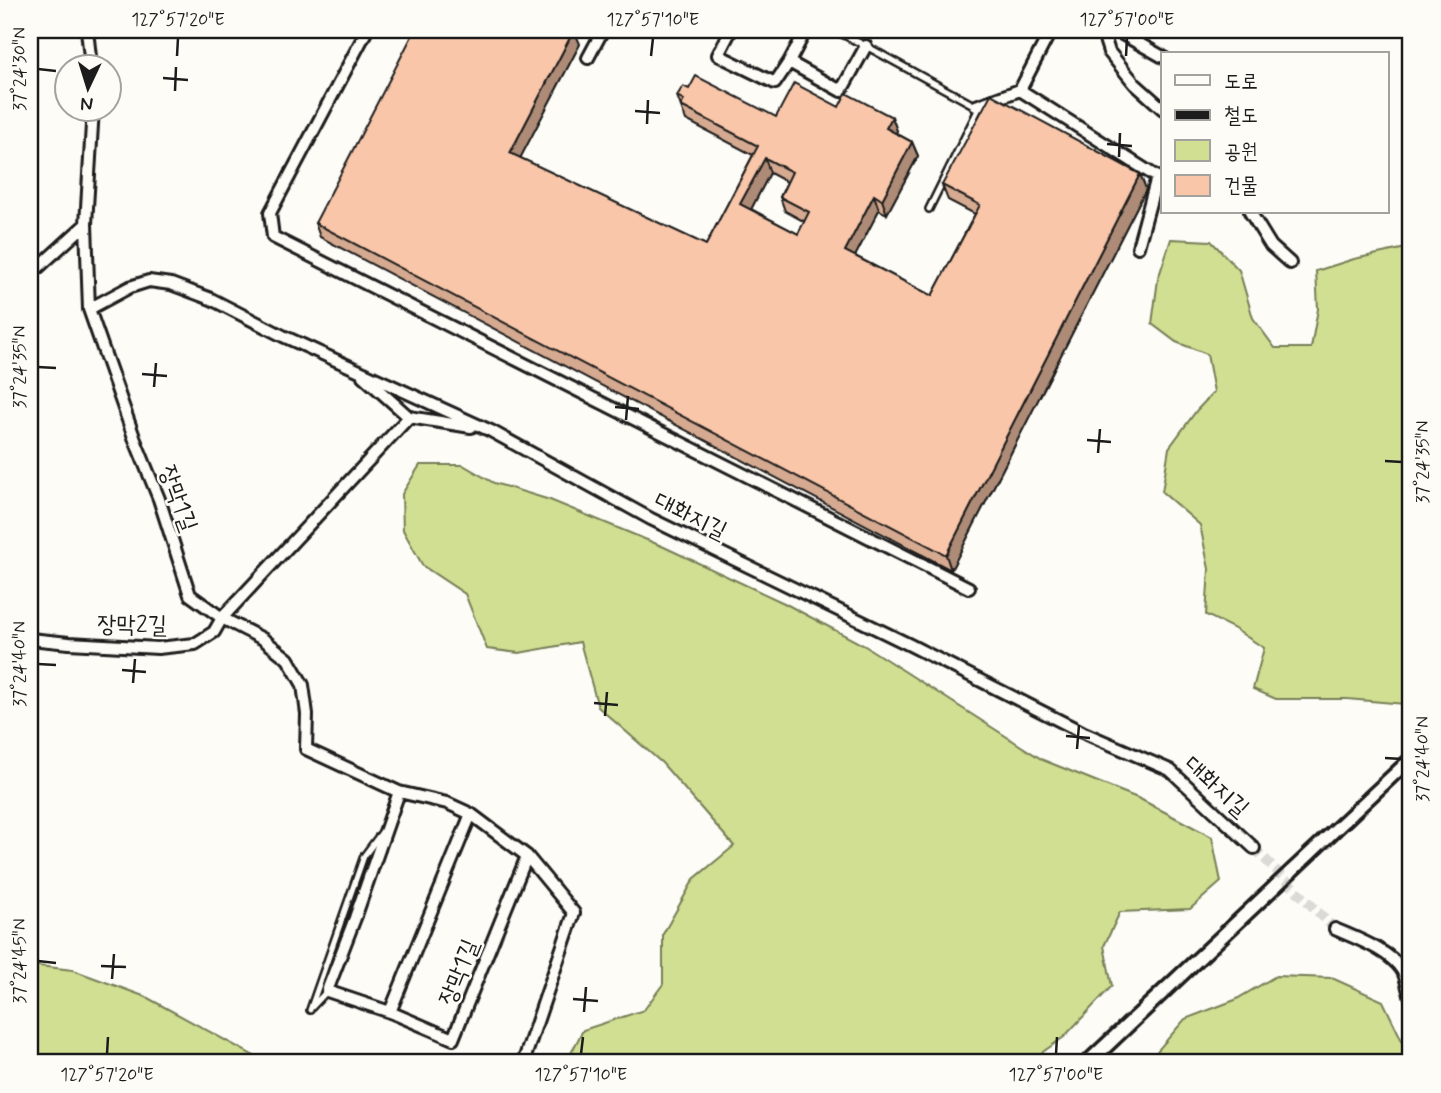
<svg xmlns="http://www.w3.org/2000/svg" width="1441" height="1093" viewBox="0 0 1441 1093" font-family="Mynerve,'Poor Story',sans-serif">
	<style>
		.green { fill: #d0df92; stroke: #767e57; stroke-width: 2 }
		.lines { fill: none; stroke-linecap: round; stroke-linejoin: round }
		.minor-tunnel { stroke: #dbdad6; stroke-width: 10; stroke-dasharray: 10 5; stroke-linecap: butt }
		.service-casing { stroke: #1c1c1c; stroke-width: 10 }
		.minor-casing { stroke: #1c1c1c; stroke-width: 16 }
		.service { stroke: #fdfcf7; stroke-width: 5 }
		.minor { stroke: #fdfcf7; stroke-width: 10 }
		.rail { stroke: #1c1c1c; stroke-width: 3.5 }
		.wall { fill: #d6aa91; stroke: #1c1c1c; stroke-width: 2; fill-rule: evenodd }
		.shaded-wall { fill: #ae8b76; stroke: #1c1c1c; stroke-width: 2 }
		.building { fill: #f9c6a9; stroke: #1c1c1c; stroke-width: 2; fill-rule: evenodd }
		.ticks { fill: none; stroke: #1c1c1c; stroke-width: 2.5 }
		.labels { text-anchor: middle; stroke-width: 5; stroke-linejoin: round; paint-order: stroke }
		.street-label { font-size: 24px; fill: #1c1c1c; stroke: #fdfcf7 }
		.neatline { fill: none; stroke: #1c1c1c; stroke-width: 2.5 }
		.ticks-label { font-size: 18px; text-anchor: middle; fill: #1c1c1c }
	</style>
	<rect width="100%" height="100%" fill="#fdfcf7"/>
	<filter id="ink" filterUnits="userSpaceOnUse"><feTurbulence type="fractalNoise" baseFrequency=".0143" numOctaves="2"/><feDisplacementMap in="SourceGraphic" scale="14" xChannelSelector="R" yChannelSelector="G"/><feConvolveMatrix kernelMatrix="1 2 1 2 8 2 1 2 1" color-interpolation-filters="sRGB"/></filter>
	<g filter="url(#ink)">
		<path class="green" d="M1171,239L1211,241L1239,270L1253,318L1275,348H1311L1318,309L1316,271L1354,259L1411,247V694L1405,704L1347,699H1276L1253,689L1264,648L1233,628L1206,615L1209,569L1200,525L1162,492L1169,448L1197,410L1214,392L1207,354L1176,342L1152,324L1158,279Z
			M420,465H463L494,483L550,500L664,547L784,603L865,646L1043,760L1140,799L1212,837L1221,882L1190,909L1120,912L1104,946L1112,986L1064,1037L1027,1063H566L583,1030L644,1010L663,984V934L694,879L734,846L662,763L598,707L580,642L519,653L487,649L465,594L423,566L403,530L402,494Z
			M30,965L73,970L146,997L267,1063H30Z
			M1276,976L1332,978L1383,1001L1407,1051L1411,1053V1063H1149L1158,1050L1185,1019L1235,1000Z"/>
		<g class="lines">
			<path class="minor-tunnel" d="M1254,848L1335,929"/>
			<g class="service-casing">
				<path id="service" d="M834,30L866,46L979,108L929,209
					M312,1007L327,991
					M310,1010L364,856L382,832"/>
			</g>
			<g class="minor-casing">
				<path id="minor" d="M87,30L91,66
					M367,30L270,213L273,237L969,588
					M731,30L718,55L775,83L789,62L806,30
					M1102,30L1109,52L1135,84L1163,109
					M1115,30L1163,57
					M588,58L603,30
					M789,62L841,91L866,46
					M1020,90L1051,30
					M976,106L1020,90L1157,177L1138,247
					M93,108L86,224L89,309L135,440L159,499L190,595L222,618L263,639L288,659L303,685L307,714L306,749L399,792L447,803L471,814L527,856L574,913L523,1063
					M1250,212L1271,246L1290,263
					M30,275L86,224
					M89,309L130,287L149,281L171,284L211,299L283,336L491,431L651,519L910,645L1082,732L1170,770L1254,848
					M363,376L409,417L471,427
					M30,639L69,643L158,648L195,644L214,632L222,618L409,417
					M399,792L355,918L327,991L390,1012L453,1039L527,856
					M1335,929C1357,939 1389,950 1402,970C1407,977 1407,989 1411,997
					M390,1012L471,814"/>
			</g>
			<use href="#service" class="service"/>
			<use href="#minor" class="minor"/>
			<path class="rail" d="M1076,1063L1411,749
				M1099,1063L1411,768"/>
		</g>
		<path class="wall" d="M580,44L520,158L706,245L753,155L686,120L677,96L689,89L776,117L839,107L892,117L897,131L896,133L912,142L918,156L887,214L879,210L855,256L932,296L975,214L948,200L942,185L1146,189L951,570L320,237L315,223ZM770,173L787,182L780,197L785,211L805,222L798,234L751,209Z"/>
		<path class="shaded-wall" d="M574,30L580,44L515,168L510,153Z
			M892,117L897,131L891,143L886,128Z
			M912,142L918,156L887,214L882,200Z
			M765,158L770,173L746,219L740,204Z
			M1140,174L1146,189L951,570L946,555Z
			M874,195L879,210L850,266L845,251Z"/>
		<path class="building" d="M415,30H574L510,153L706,245L758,146L681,106L684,100L677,96L683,86L689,89L696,76L776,117L794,83L839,107L846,93L892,117L886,128L912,142L882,200L874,195L845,251L932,296L980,205L942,185L991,94L1140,174L946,555L315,223ZM765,158L792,172L780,197L809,212L798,234L740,204Z"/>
	</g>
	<path class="ticks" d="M177,56L178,38M651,56L653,38M1126,56L1127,38M38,69L56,71M163,78L188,80M175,91L176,67M635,111L660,113M647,124L648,100M1107,144L1132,146M1119,157L1120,133M38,367L56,368M142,374L167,376M154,387L156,363M615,407L639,409M626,420L628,396M1087,440L1111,442M1098,453L1100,429M1385,461L1402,462M38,664L56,665M122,670L146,672M133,683L135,659M594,703L618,705M605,716L607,692M1066,736L1090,738M1077,749L1079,725M1385,758L1402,759M38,961L56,963M101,966L126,967M112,979L114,954M573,999L598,1001M584,1012L586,987M107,1054L108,1037M581,1054L583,1037M1056,1054L1057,1037"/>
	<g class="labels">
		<g class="street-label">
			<text transform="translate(179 498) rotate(70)" y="8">장막1길</text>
			<text transform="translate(691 515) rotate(26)" y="8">대화지길</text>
			<text transform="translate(132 624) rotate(1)" y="8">장막2길</text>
			<text transform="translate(1217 786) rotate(42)" y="8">대화지길</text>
			<text transform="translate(458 972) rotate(-68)" y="8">장막1길</text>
		</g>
	</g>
	<rect width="1441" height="1093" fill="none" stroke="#fdfcf7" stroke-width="77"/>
	<rect x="1161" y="52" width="228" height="161" fill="#fdfcf7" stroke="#a3a29f" stroke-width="2"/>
	<rect x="1175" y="75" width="35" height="10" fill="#fdfcf7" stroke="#a3a29f" stroke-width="2"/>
	<text x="1224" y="88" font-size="21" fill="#1c1c1c">도로</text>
	<rect x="1175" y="110" width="35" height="10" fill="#1c1c1c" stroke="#a3a29f" stroke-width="2"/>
	<text x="1224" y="122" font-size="21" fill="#1c1c1c">철도</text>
	<rect x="1175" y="140" width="35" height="21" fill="#d0df92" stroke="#a3a29f" stroke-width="2"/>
	<text x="1224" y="158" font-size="21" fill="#1c1c1c">공원</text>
	<rect x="1175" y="175" width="35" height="21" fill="#f9c6a9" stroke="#a3a29f" stroke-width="2"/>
	<text x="1224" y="192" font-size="21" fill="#1c1c1c">건물</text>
	<g transform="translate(88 88) rotate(184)"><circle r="33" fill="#fdfcf7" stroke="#a3a29f" stroke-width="2"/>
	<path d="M0-5L12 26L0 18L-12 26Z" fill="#1c1c1c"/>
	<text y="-10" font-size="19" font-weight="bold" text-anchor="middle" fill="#1c1c1c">N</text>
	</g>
	<rect x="38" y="38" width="1364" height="1016" class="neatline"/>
	<g class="ticks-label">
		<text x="178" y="25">127°57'20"E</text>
		<text x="653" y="25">127°57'10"E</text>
		<text x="1127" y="25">127°57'00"E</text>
		<text transform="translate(19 69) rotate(-90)" y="6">37°24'30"N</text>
		<text transform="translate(19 367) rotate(-90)" y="6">37°24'35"N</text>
		<text transform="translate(1422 462) rotate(-90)" y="6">37°24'35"N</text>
		<text transform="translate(19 664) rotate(-90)" y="6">37°24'40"N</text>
		<text transform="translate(1422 759) rotate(-90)" y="6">37°24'40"N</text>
		<text transform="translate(19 961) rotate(-90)" y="6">37°24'45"N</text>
		<text x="107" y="1080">127°57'20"E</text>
		<text x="581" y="1080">127°57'10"E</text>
		<text x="1056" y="1080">127°57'00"E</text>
	</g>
</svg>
